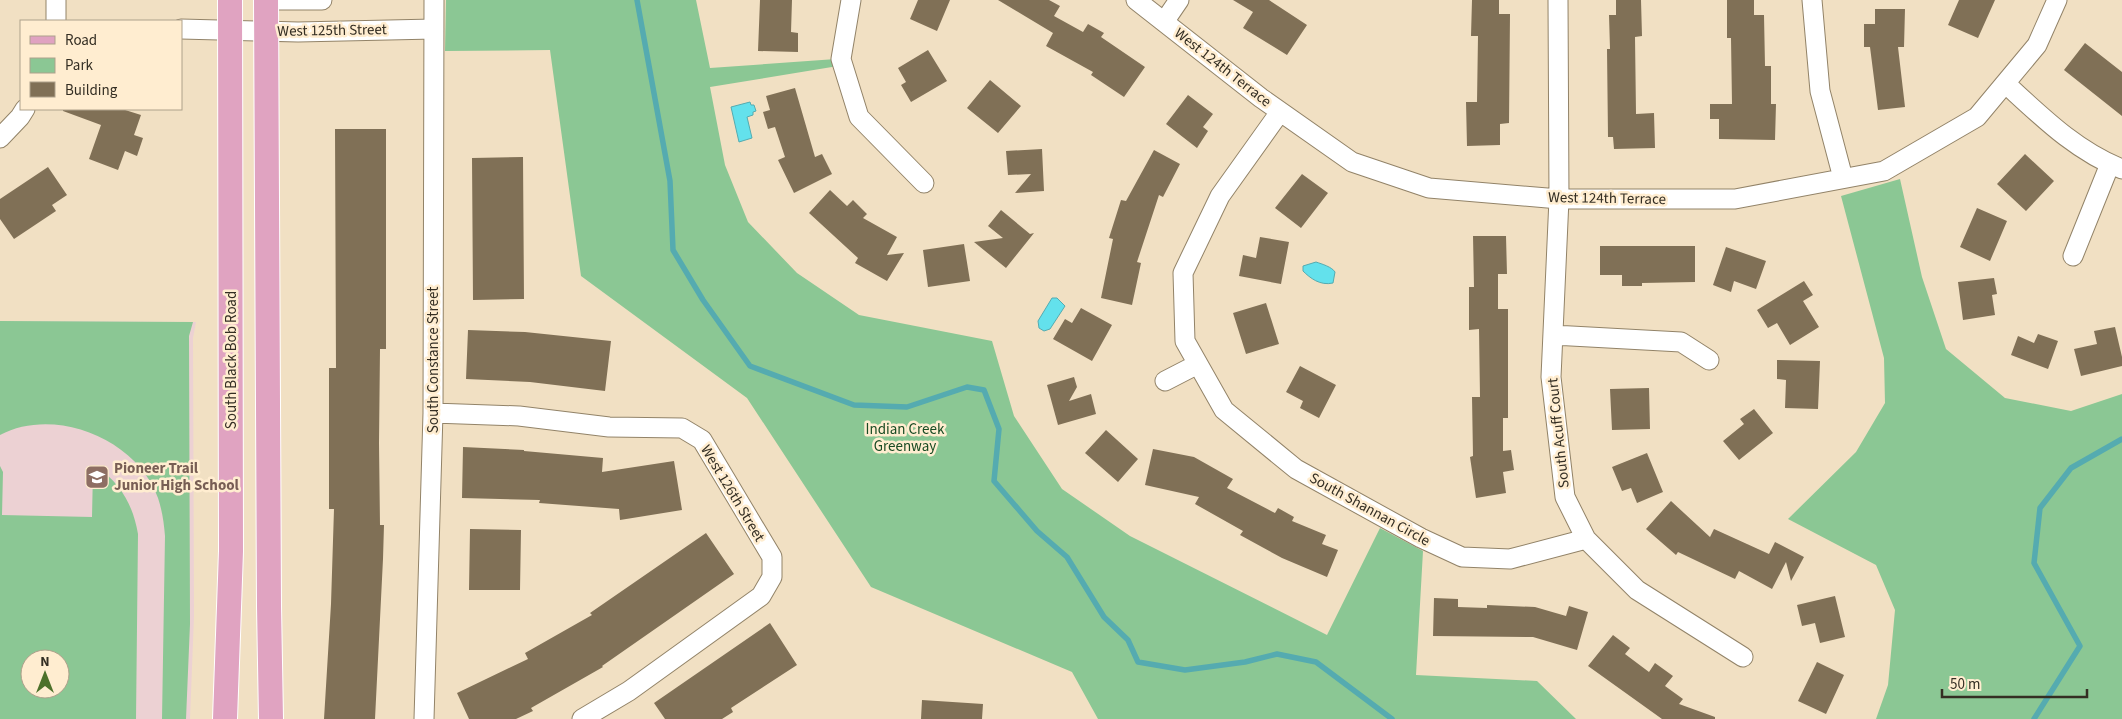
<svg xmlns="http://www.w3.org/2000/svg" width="2122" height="719" viewBox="0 0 2122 719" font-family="'Source Sans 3',sans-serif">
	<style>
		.education { fill: #ecd1d3; fill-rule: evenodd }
		.green { fill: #8bc794; fill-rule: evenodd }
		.water { fill: #63e1ec; stroke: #55abb0 }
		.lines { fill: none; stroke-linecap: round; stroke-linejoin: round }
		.stream { stroke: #55abb0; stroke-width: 5.5 }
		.building { fill: #807056 }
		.minor-casing { stroke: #928368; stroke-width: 21 }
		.major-casing { stroke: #fff; stroke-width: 26 }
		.minor { stroke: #fff; stroke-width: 19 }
		.major { stroke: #e0a3c1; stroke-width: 24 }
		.labels { text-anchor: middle; stroke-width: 5; stroke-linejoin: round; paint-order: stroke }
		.street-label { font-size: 15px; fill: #342e23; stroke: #ffedd0 }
		.park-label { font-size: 15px; fill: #184b23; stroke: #ffedd0 }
		.education-label { font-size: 15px; font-weight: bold; fill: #785e54; stroke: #ffedd0; text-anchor: start }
	</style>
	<rect width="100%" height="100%" fill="#f1e0c3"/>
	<path class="education" d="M0,321L196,322L193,338L194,616L190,719H0ZM30,659H60V689H30Z"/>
	<path class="green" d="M446,0H696L710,68L836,59L838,66L710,87L725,165L748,222L797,273L859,315L992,341L1014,416L1062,489L1130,536L1327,635L1380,528L1423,551L1416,675L1537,681L1576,719H1098L1072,672L871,587L747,398L581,276L550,50L445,51Z
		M1900,179L1922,277L1946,349L2005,398L2071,411L2122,394V719H1876L1888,685L1895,610L1876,565L1788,519L1856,452L1885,403L1884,358L1841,196Z
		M0,321L193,322L189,336L190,624L186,719H162L165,536C164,523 162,510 158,498C137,439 55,406 0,435Z
		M0,466L3,472L2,515L92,517L93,471L97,467C121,484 133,505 138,534L136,719H0ZM30,659H60V689H30Z"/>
	<path class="water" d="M750,102L751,105H754L756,111L753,112V115L747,117L752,138L739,142L731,107Z
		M1316,262C1322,264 1332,267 1335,272L1333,283C1320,286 1310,278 1303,271V266Z
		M1052,298H1057L1065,306L1050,329L1044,331L1039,328L1038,321Z"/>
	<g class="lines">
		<path class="stream" d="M637,0L670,181L673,250L703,300L750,366L854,405L907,407L967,387L984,390L999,429L994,481L1037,531L1067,557L1104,617L1128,640L1138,662L1185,670L1245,662L1277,654L1316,662L1392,719
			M2034,719L2080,646L2034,563L2040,508L2071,468L2122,439"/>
	</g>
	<path class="building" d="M760,0H792L791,32L798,33V52L758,51Z
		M918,0H950L937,31L910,19Z
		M998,0H1049L1060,6L1054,16L1083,32L1088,24L1104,33L1101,37L1145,67L1124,97L1091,75L1093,72L1046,46L1053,33Z
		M1233,0H1269L1307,25L1287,55L1243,28L1253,12Z
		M1472,0H1499V14H1510L1509,123L1500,124V145L1467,146L1466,102H1477L1478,36H1471Z
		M1616,0H1641L1642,36L1635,37L1636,114L1654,113L1655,148L1614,149L1613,137H1608L1607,49H1610L1609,15H1616Z
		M1727,0H1754V15H1764L1765,66H1771V104H1776L1775,140L1719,139V119H1710V104H1732L1731,38H1727Z
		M1959,0H1995L1978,38L1948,25Z
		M1875,9H1905L1904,47H1898L1905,107L1878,110L1870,47H1864V24H1875Z
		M2085,43L2122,72V116L2064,70Z
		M928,50L947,81L911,102L901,85L906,82L898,68Z
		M990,80L1021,106L998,133L967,108Z
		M795,88L815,157L822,154L832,174L794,193L778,160L785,157L775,127L768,129L763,112L770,110L766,96Z
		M1188,95L1213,114L1203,127L1208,131L1197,148L1166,124Z
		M63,109H122L141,115L134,135L143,138L137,156L125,151L118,170L89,159L101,125L63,111Z
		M335,129H386V349H380L379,443L380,525H384L383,559L375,719H324L331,604L334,509H329V368H336Z
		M1042,149L1044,191L1015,193L1031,174L1008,175L1006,151Z
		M1154,150L1180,164L1163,197L1159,195L1137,262L1141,263L1132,305L1101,298L1113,239L1109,238L1121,200L1126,201Z
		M2025,154L2054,181L2026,211L1997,184Z
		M523,157L524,299L473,300L472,158Z
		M48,167L67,195L52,205L56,211L14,239L0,219V199Z
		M1302,174L1328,193L1301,228L1275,208Z
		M830,190L847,206L853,200L867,214L863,218L897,237L887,255L904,253L887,281L855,263L858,258L809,213Z
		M1977,208L2007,221L1990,261L1960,247Z
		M1001,210L1030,234L1034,233L1006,268L974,242L1003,238L988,226Z
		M1473,236H1506L1507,274H1498V309H1508V418H1503V451L1511,450L1514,470L1503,472L1506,493L1476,498L1470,457L1473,456L1472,397H1480L1479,329L1469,330V287H1474Z
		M1260,237L1289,242L1281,284L1239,276L1243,255L1256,258Z
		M964,244L970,281L928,287L923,250Z
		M1600,246H1695V282L1642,283V286H1622V275H1600Z
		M1726,247L1766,261L1756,289L1734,281L1731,292L1713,285Z
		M1994,278L1997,294L1992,295L1995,315L1963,320L1958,282Z
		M1804,281L1813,295L1803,301L1819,327L1790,345L1777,323L1768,328L1757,310Z
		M1266,303L1279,344L1246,354L1233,313Z
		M1081,308L1112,325L1092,361L1053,339L1065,319L1072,323Z
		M2115,327L2122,357V366L2081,376L2074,349L2097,344L2094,331Z
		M468,330L525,332L611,341L605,391L530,382L466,379Z
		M2038,334L2058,341L2048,369L2011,355L2018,336L2034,343Z
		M1777,360L1820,361L1818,409L1785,408L1786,380L1777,379Z
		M1300,366L1336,385L1319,418L1300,408L1303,401L1286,392Z
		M1074,377L1077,387L1069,401L1091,394L1096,414L1058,425L1047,385Z
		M1649,388L1650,429L1612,430L1610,389Z
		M1754,409L1773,433L1739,460L1723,441L1744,424L1740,419Z
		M1106,430L1138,459L1118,482L1085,453Z
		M463,447L524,450V451L603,458L602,472L674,461L682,510L620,520L619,509L539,503L540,500L462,498Z
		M1153,449L1194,457L1233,479L1227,488L1275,513L1278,508L1294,517L1292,521L1326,535L1322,544L1338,550L1327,577L1282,558L1240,535L1243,531L1195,504L1199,497L1145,485Z
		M1647,453L1663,492L1637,503L1631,488L1622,491L1612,467Z
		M1671,501L1710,537L1714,529L1769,554L1775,542L1804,557L1791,581L1786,562L1772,589L1739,571L1735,579L1678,552L1676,555L1646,529Z
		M470,529L521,530L520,590H469Z
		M706,533L734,574L602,666L603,667L531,708L533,711L516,719H469L457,693L528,659L525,653L592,615L590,613Z
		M1835,596L1845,637L1820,643L1815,623L1802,626L1797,605Z
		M1434,598L1458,599V607L1487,608V605L1535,607L1566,616L1569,606L1588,612L1577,650L1533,637L1433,636Z
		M770,623L797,665L731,708L733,712L722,719H665L654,703Z
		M1613,635L1630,648L1625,654L1649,672L1655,663L1673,676L1665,686L1683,699L1679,704L1715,717V719H1662L1588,666Z
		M1817,662L1844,675L1826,714L1798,701Z
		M922,700L983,704L982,719H921Z"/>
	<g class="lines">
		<g class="minor-casing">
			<path id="minor" d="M275,0H322
				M851,0L841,59L859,117L924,183
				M1136,0L1261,98L1352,162L1429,188L1559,199H1735L1884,171L1977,117L2037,45L2057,0
				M1558,0L1559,199L1551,377L1565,497L1586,539L1637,590L1743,657
				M1812,0L1820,91L1843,178
				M56,21V0
				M1164,22L1179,0
				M181,29L298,32L434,29
				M2006,84C2042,117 2076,151 2122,169
				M1280,112L1220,196L1183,273L1185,341L1224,410L1296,469L1421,538L1462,557L1510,559L1586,539
				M0,138L20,117L25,109
				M2073,256L2110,164
				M1553,335L1681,342L1709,360
				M1165,381L1198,364
				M433,413L519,416L609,427L682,428L702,440L772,557V577L761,596L629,691L582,719
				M424,719L433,413L434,0"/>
		</g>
		<g class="major-casing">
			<path id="major" d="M266,0L269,606L271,719
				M225,719L231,551L230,0"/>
		</g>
		<use href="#minor" class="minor"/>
		<use href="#major" class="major"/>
	</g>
	<defs>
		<g id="school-square" transform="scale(1.25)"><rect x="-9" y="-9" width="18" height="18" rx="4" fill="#8d6e63" stroke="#ffedd0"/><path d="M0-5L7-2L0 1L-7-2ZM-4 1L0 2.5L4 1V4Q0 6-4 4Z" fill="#fff"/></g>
	</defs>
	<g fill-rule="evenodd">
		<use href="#school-square" x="97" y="477"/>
	</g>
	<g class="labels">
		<g class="street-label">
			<text transform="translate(332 30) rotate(-1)" y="5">West 125th Street</text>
			<text transform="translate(1223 67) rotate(38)" y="5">West 124th Terrace</text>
			<text transform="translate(1607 198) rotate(1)" y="5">West 124th Terrace</text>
			<text transform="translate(231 360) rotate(-90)" y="5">South Black Bob Road</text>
			<text transform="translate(433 360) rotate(-90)" y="5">South Constance Street</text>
			<text transform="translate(1558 433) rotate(-96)" y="5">South Acuff Court</text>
			<text transform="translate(733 493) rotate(59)" y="5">West 126th Street</text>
			<text transform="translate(1370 509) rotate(29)" y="5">South Shannan Circle</text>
		</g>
		<g class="park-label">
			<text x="905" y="434">Indian Creek<tspan x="905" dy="17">Greenway</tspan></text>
		</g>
		<g class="education-label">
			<text x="114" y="473">Pioneer Trail<tspan x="114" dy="17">Junior High School</tspan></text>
		</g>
	</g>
	<rect x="20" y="20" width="162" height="90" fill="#ffedd0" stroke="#aea18b"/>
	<rect x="30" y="36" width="25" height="8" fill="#e0a3c1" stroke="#aea18b"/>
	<text x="65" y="45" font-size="15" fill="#342e23">Road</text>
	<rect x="30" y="58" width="25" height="15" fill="#8bc794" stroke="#aea18b"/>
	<text x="65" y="70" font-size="15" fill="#342e23">Park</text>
	<rect x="30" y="82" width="25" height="15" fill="#807056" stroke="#aea18b"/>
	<text x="65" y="95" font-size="15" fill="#342e23">Building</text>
	<g transform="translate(45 674)"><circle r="24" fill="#ffedd0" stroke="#aea18b"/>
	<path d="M0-4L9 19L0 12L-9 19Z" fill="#4d712a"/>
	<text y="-8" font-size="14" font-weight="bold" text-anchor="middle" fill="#342e23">N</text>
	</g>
	<path d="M1942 689v8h145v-8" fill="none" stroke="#342e23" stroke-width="2.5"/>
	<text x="1950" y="689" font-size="15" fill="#342e23" stroke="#ffedd0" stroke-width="4" paint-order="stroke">50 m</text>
</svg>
